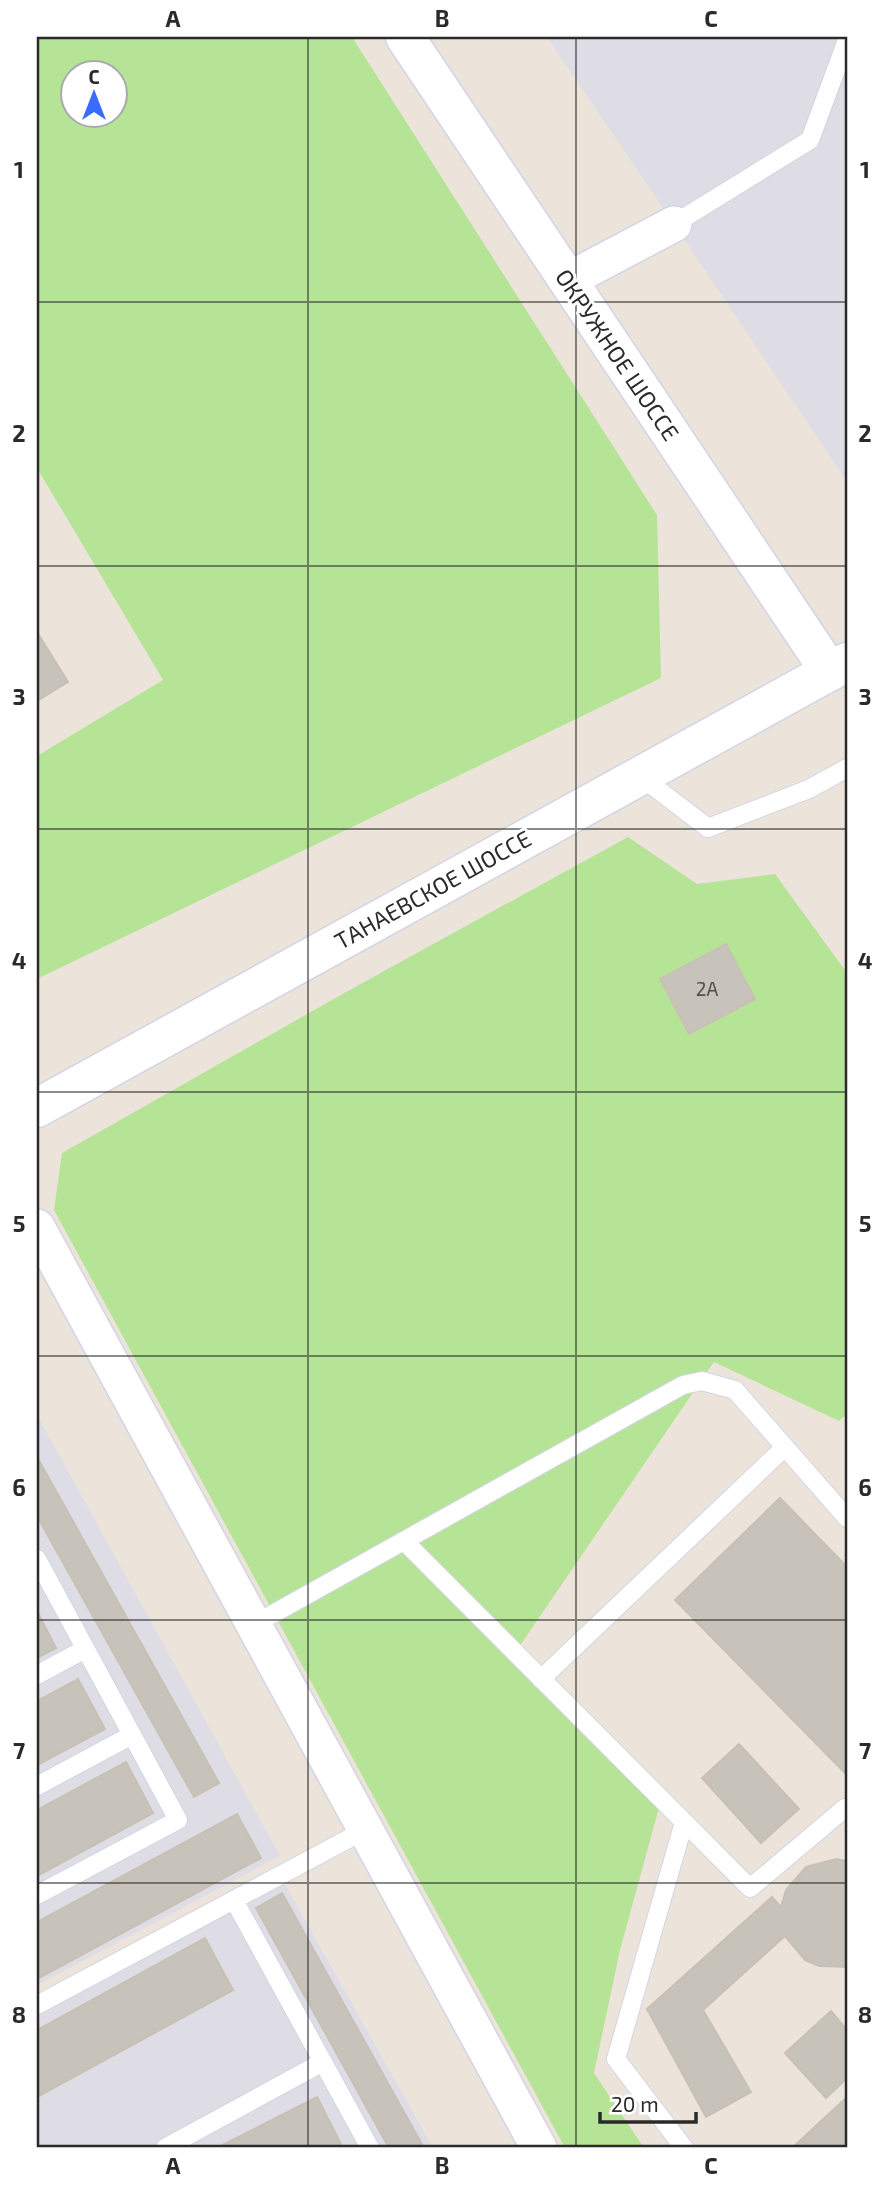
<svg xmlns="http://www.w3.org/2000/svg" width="884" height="2185" viewBox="0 0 884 2185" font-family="'Exo 2',sans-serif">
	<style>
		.industrial { fill: #dedce4 }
		.green { fill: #b6e497; fill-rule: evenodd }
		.building { fill: #c7c2ba; stroke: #c8c0b5; stroke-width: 2 }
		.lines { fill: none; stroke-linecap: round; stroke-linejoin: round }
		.service-casing { stroke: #d1d5e3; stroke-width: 20 }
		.minor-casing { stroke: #d1d5e3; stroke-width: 38 }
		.tertiary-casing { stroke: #d1d5e3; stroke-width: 41 }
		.service { stroke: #fff; stroke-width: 18 }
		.minor { stroke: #fff; stroke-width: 35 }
		.tertiary { stroke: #fff; stroke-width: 38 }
		.grid { fill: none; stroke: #2a2a2a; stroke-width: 2; stroke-opacity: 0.55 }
		.labels { text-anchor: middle; stroke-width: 6; stroke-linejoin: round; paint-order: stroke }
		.number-label { font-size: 19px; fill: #51504e }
		.street-label { font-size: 23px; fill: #2a2a2a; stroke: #fff }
		.neatline { fill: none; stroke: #2a2a2a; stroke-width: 2.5 }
		.grid-label { font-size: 23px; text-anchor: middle; font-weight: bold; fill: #2a2a2a }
	</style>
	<rect width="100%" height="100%" fill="#ece4db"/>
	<path class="industrial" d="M547,37H847V482L674,224Z
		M37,1415L280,1856L37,1985Z
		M282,1879L433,2148H37V2014Z"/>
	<path class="green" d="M37,37H352L657,515L661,678L37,979V756L163,680L37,468ZM74,74H116V116H74Z
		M628,837L697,884L775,874L847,973V1414L839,1421L714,1362L519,1647L663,1793L620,1950L594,2073L644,2148H565L54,1210L62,1153L346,992Z"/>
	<path class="building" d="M37,632L68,682L37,701Z
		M726,944L755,999L689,1034L660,979Z
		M37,1457L219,1783L194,1797L37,1516Z
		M780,1498L847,1567V1775L675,1600Z
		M37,1611L56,1648L37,1658Z
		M78,1679L105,1729L37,1765V1701Z
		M739,1744L799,1809L761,1843L702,1778Z
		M126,1762L153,1813L37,1876V1810Z
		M237,1814L261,1858L37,1979V1922Z
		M836,1859L847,1861V1967L819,1966L805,1960L785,1936L703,2010L751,2092L706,2117L647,2009L772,1897L781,1907L786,1890L806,1867Z
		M282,1893L424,2148H389L256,1908Z
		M205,1938L233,1990L37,2097V2030Z
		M831,2011L847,2030V2078L826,2098L785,2053Z
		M317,2097L343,2148H217Z
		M847,2097V2148H792Z"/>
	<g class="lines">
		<g class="service-casing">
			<path id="service" d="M674,224L810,140L847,40
				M640,776L708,828L809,789L847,768
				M404,1541L750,1888L845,1808L847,1810
				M37,1559L178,1820L37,1895
				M253,1625L683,1385L702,1381L735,1390L847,1518
				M37,1675L85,1649
				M541,1679L784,1448
				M37,1786L132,1735
				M684,1822L616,2059L684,2148
				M234,1900L370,2148
				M37,2005L365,1830
				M165,2148L323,2062"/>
		</g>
		<g class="minor-casing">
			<path id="minor" d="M568,280L674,224
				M37,1227L539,2148"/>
		</g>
		<g class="tertiary-casing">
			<path id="tertiary" d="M405,37L830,672
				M37,1108L847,662"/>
		</g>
		<use href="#service" class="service"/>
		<use href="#minor" class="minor"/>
		<use href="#tertiary" class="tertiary"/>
	</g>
	<path class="grid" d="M308,37V2148M576,37V2148M37,302H847M37,566H847M37,829H847M37,1092H847M37,1356H847M37,1620H847M37,1883H847"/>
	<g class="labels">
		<g class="number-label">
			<text x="707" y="996">2А</text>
		</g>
		<g class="street-label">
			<text transform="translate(617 355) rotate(56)" y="8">ОКРУЖНОЕ ШОССЕ</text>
			<text transform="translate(433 890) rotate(-29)" y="8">ТАНАЕВСКОЕ ШОССЕ</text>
		</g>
	</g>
	<rect width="884" height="2185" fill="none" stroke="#ffffff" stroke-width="77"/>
	<g transform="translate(94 94)"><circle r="33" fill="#ffffff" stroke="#aaaaaa" stroke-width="2"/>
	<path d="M0-5L12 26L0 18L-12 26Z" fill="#396bfc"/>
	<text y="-10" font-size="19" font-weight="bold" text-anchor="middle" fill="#2a2a2a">С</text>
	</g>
	<path d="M600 2112v10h96v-10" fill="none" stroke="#2a2a2a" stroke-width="3.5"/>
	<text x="611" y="2112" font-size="21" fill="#2a2a2a" stroke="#ffffff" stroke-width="5" paint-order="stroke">20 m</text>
	<rect x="38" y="38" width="808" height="2108" class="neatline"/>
	<g class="grid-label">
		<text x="173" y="27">A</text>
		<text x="442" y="27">B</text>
		<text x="711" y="27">C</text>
		<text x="19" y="178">1</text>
		<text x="865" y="178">1</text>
		<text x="19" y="442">2</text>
		<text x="865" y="442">2</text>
		<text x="19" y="705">3</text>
		<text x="865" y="705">3</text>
		<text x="19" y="969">4</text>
		<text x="865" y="969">4</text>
		<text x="19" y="1232">5</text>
		<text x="865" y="1232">5</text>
		<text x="19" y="1496">6</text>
		<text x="865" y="1496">6</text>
		<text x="19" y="1759">7</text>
		<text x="865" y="1759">7</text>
		<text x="19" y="2023">8</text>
		<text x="865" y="2023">8</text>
		<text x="173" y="2174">A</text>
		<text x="442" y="2174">B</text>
		<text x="711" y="2174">C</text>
	</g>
</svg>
